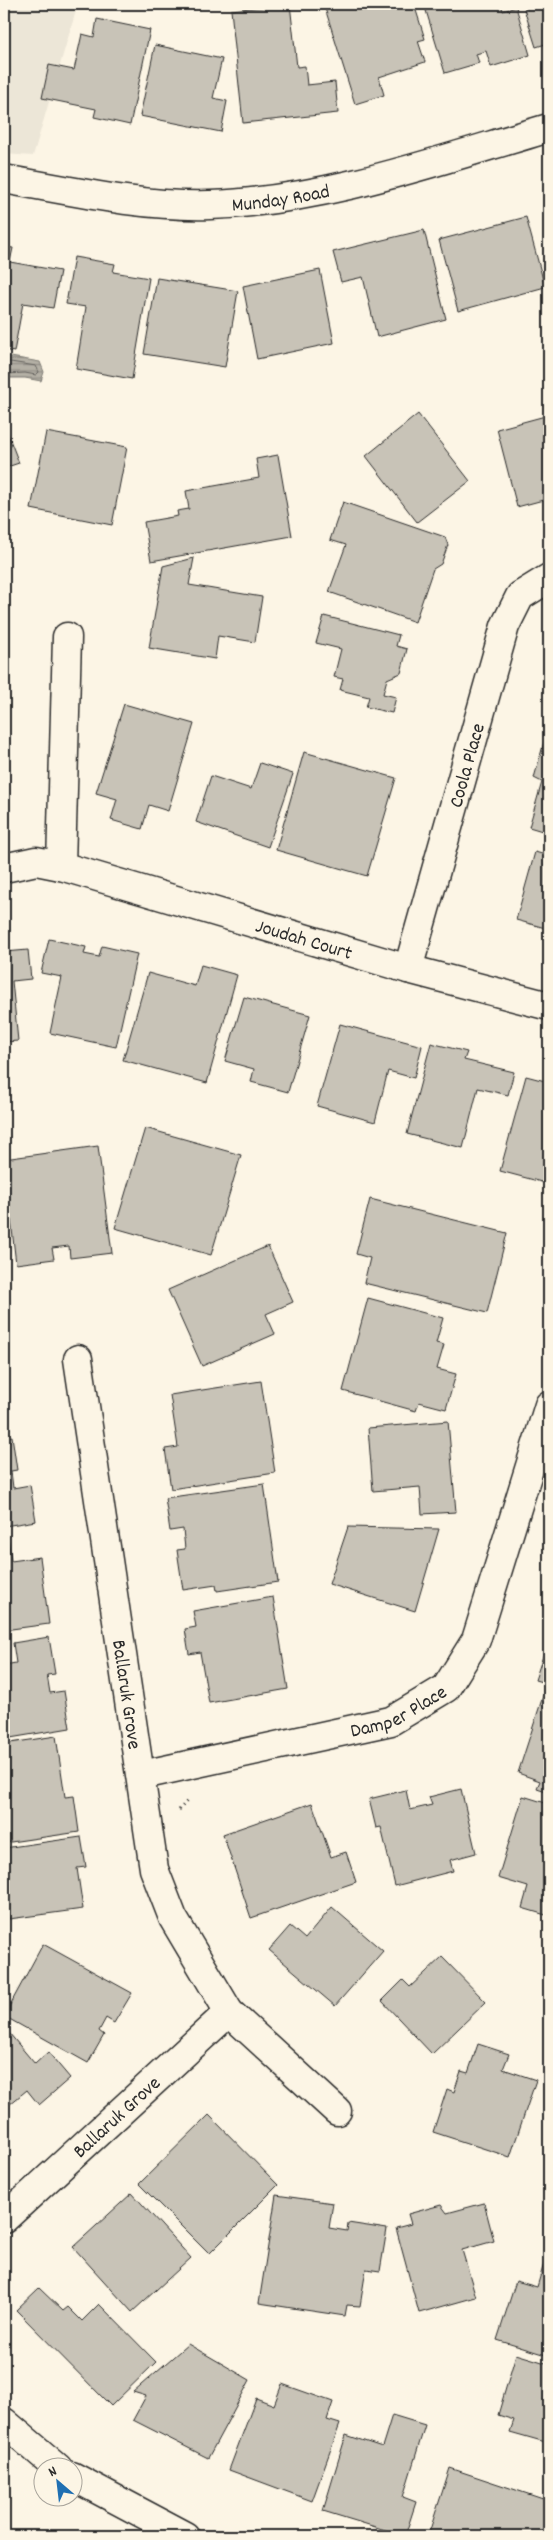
<svg xmlns="http://www.w3.org/2000/svg" width="553" height="2540" viewBox="0 0 553 2540" font-family="Dekko,sans-serif">
	<style>
		.built { fill: #ece6d7 }
		.water { fill: url(#water-rules); stroke: #7d7b74 }
		.lines { fill: none; stroke-linecap: round; stroke-linejoin: round }
		.shore { stroke: #62605c; stroke-width: 1 }
		.building { fill: #c8c3b7; stroke: #2b2b2b }
		.street-casing { stroke: #2b2b2b; stroke-width: 31 }
		.path { stroke: #2b2b2b; stroke-width: 3; stroke-dasharray: 1 4; stroke-linecap: butt }
		.street { stroke: #fcf5e5; stroke-width: 28 }
		.labels { text-anchor: middle; stroke-width: 4; stroke-linejoin: round; paint-order: stroke }
		.street-label { font-size: 20px; fill: #2b2b2b; stroke: #fcf5e5 }
	</style>
	<defs>
		<pattern id="water-rules" width="6" height="5" patternUnits="userSpaceOnUse" patternTransform="scale(1.25)"><rect width="6" height="5" fill="#b4b0a5"/><path d="M0 2.5h6" fill="none" stroke="#938f87"/></pattern>
	</defs>
	<rect width="100%" height="100%" fill="#fcf5e5"/>
	<filter id="ink" filterUnits="userSpaceOnUse"><feTurbulence type="fractalNoise" baseFrequency=".02" numOctaves="2"/><feDisplacementMap in="SourceGraphic" scale="10" xChannelSelector="R" yChannelSelector="G"/><feConvolveMatrix kernelMatrix="1 2 1 2 8 2 1 2 1" color-interpolation-filters="sRGB"/></filter>
	<g filter="url(#ink)">
		<path class="built" d="M4,4H78L33,156L4,154Z"/>
		<path class="water" d="M5,356L40,362L44,372L41,381L25,378H4Z"/>
		<g class="lines">
			<path class="shore" d="M4,361L36,366L39,372L36,375L25,373L4,374"/>
		</g>
		<path class="building" d="M290,4L297,67L305,66L307,85L335,82L338,113L243,123L231,10Z
			M329,4H414L425,39L418,41L425,62L379,77L384,95L355,104L324,5Z
			M424,4H501L503,11L516,7L530,55L491,67L486,51L476,54L479,63L445,73Z
			M541,4H549V43L536,47L524,9Z
			M97,19L150,30L130,125L94,117L96,109L42,98L49,65L74,70L82,34L94,37Z
			M155,45L222,59L213,98L227,101L221,132L140,116Z
			M526,217L545,287L458,311L439,240Z
			M424,230L446,319L377,337L363,277L341,282L333,252Z
			M4,247L13,248L10,262L60,271L53,308L23,303L14,352L4,350Z
			M74,257L115,264L113,272L149,278L132,379L76,369L86,307L66,304Z
			M320,270L334,343L257,359L243,286Z
			M157,278L238,291L225,367L144,354Z
			M418,414L470,481L417,522L366,456Z
			M549,415V507L547,499L517,507L497,429Z
			M7,432L19,463L4,468V434Z
			M46,432L127,447L112,525L31,509Z
			M278,455L292,536L151,561L144,522L178,516L177,511L189,509L186,491L259,478L256,459Z
			M343,502L445,537L448,545L441,564L433,569L415,622L329,592L346,545L330,540Z
			M194,558L189,585L262,597L255,642L218,636L215,659L149,648L163,566Z
			M324,616L399,635L396,646L407,649L401,673L387,679L383,694L396,697L392,713L366,707L369,697L340,690L343,679L334,677L341,649L316,643Z
			M124,704L194,724L168,811L149,805L142,829L111,820L117,799L96,793Z
			M544,742L549,743V833L529,827L542,782L534,778Z
			M304,752L396,778L367,876L276,850Z
			M260,763L293,774L268,847L196,822L211,776L251,789Z
			M535,852L549,856V929L516,920Z
			M49,939L86,947L84,954L99,957L102,946L137,954L116,1047L50,1033L62,977L41,973Z
			M28,950L31,979L12,981L18,1041L4,1042L5,952Z
			M201,965L237,975L207,1083L123,1060L148,973L195,986Z
			M244,997L310,1015L288,1092L251,1082L254,1069L225,1061Z
			M340,1024L422,1046L414,1078L388,1071L375,1122L317,1106Z
			M431,1043L467,1052L464,1060L514,1072L508,1095L478,1088L463,1148L407,1134Z
			M526,1076L549,1082V1184L500,1171Z
			M145,1128L241,1155L211,1255L115,1228Z
			M98,1146L112,1253L70,1258L69,1246L52,1248L54,1259L16,1264L4,1159Z
			M370,1199L507,1233L487,1313L364,1283L370,1258L356,1254Z
			M268,1246L293,1302L266,1314L275,1334L202,1366L168,1290Z
			M368,1298L443,1318L436,1343L444,1345L437,1369L456,1374L446,1409L419,1402L416,1411L343,1391Z
			M261,1381L275,1473L171,1489L165,1449L178,1447L170,1395Z
			M448,1421L456,1512L422,1514L420,1487L373,1491L368,1428Z
			M12,1436L17,1470L11,1471L13,1488L30,1485L36,1521L4,1526V1438Z
			M264,1484L278,1582L217,1591L216,1585L183,1590L177,1550L185,1549L183,1529L170,1531L165,1498Z
			M348,1527L439,1529L415,1611L329,1584Z
			M8,1535L11,1561L40,1557L49,1624L4,1630V1536Z
			M273,1597L288,1689L209,1703L200,1652L189,1654L185,1629L196,1627L193,1611Z
			M49,1637L55,1674L47,1675L50,1693L64,1691L70,1728L4,1739V1665L16,1663L13,1643Z
			M548,1641H549V1684L535,1680Z
			M543,1696L549,1698V1792L537,1788L540,1781L518,1773Z
			M56,1736L65,1797L74,1796L79,1832L4,1843V1744Z
			M461,1789L476,1853L450,1860L453,1871L395,1886L381,1827L376,1828L369,1799L406,1790L410,1810L432,1805L429,1797Z
			M523,1796L549,1804V1916L522,1908L528,1887L498,1878Z
			M312,1803L331,1857L346,1852L356,1882L251,1918L223,1834Z
			M81,1837L86,1867L77,1868L83,1909L9,1919L4,1879V1848Z
			M332,1907L383,1951L335,2006L269,1950L290,1926L305,1939Z
			M43,1944L132,1993L114,2023L106,2018L99,2031L104,2035L88,2063L4,2016Z
			M442,1957L486,2002L432,2054L382,2001L403,1980L410,1987Z
			M4,2027L35,2064L48,2052L70,2078L39,2105L27,2090L4,2109Z
			M478,2044L509,2054L503,2069L536,2080L510,2157L433,2132L447,2089L454,2092L461,2071L468,2073Z
			M209,2115L278,2185L209,2254L139,2184Z
			M132,2193L191,2258L132,2312L73,2247Z
			M276,2195L333,2203L329,2228L347,2231L348,2223L387,2229L380,2271L366,2269L360,2306L347,2305L345,2316L259,2303Z
			M484,2203L494,2241L462,2250L476,2297L419,2313L396,2228L411,2224L408,2214L441,2205L447,2213Z
			M546,2257L549,2258V2356L497,2340L516,2281L537,2287Z
			M39,2288L63,2311L68,2307L82,2321L99,2304L156,2362L111,2406L16,2310Z
			M188,2344L250,2380L208,2458L133,2420L146,2396L133,2392Z
			M516,2354L549,2364V2443L510,2432L514,2420L498,2415Z
			M282,2384L333,2402L327,2420L340,2424L312,2501L229,2470L256,2398L274,2405Z
			M392,2415L425,2425L403,2497L416,2502L405,2536L323,2511L346,2435L382,2447Z
			M450,2468L549,2501V2536H428Z"/>
		<g class="lines">
			<g class="street-casing">
				<g id="street">
					<path id="s1" d="M4,179C72,191 141,207 210,205C326,201 439,160 549,128"/>
					<path d="M61,866L67,637"/>
					<path id="s2" d="M4,868L36,861L61,866L408,969L549,1006"/>
					<path id="s3" d="M408,969L505,626L520,596L549,578"/>
					<path id="s4" d="M78,1359L154,1869L173,1918L229,2012L337,2111"/>
					<path id="s5" d="M142,1775L391,1721L446,1688L476,1640L549,1405"/>
					<path id="s6" d="M4,2219L229,2012"/>
					<path d="M4,2422L58,2468"/>
					<path d="M72,2476L185,2536"/>
				</g>
			</g>
			<path class="path" d="M179,1810L188,1800"/>
			<use href="#street" class="street"/>
		</g>
	</g>
	<g class="labels">
		<g class="street-label">
			<text dy="7" stroke="none"><textPath href="#s1" startOffset="279">Munday Road</textPath></text>
			<text dy="7" stroke="none"><textPath href="#s3" startOffset="212">Coola Place</textPath></text>
			<text dy="7" stroke="none"><textPath href="#s2" startOffset="312">Joudah Court</textPath></text>
			<text dy="7" stroke="none"><textPath href="#s4" startOffset="339">Ballaruk Grove</textPath></text>
			<text dy="7" stroke="none"><textPath href="#s5" startOffset="265">Damper Place</textPath></text>
			<text dy="7" stroke="none"><textPath href="#s6" startOffset="152">Ballaruk Grove</textPath></text>
		</g>
	</g>
	<rect width="553" height="2540" fill="none" stroke="#fcf5e5" stroke-width="20"/>
	<rect x="10" y="10" width="533" height="2520" fill="none" stroke="#2b2b2b" stroke-width="2" filter="url(#ink)"/>
	<g transform="translate(58 2482) rotate(332)"><circle r="24" fill="#fcf5e5" stroke="#a8a49b"/>
	<path d="M0-4L9 19L0 12L-9 19Z" fill="#1f6fb2"/>
	<text y="-8" font-size="14" font-weight="bold" text-anchor="middle" fill="#2b2b2b">N</text>
	</g>
</svg>
